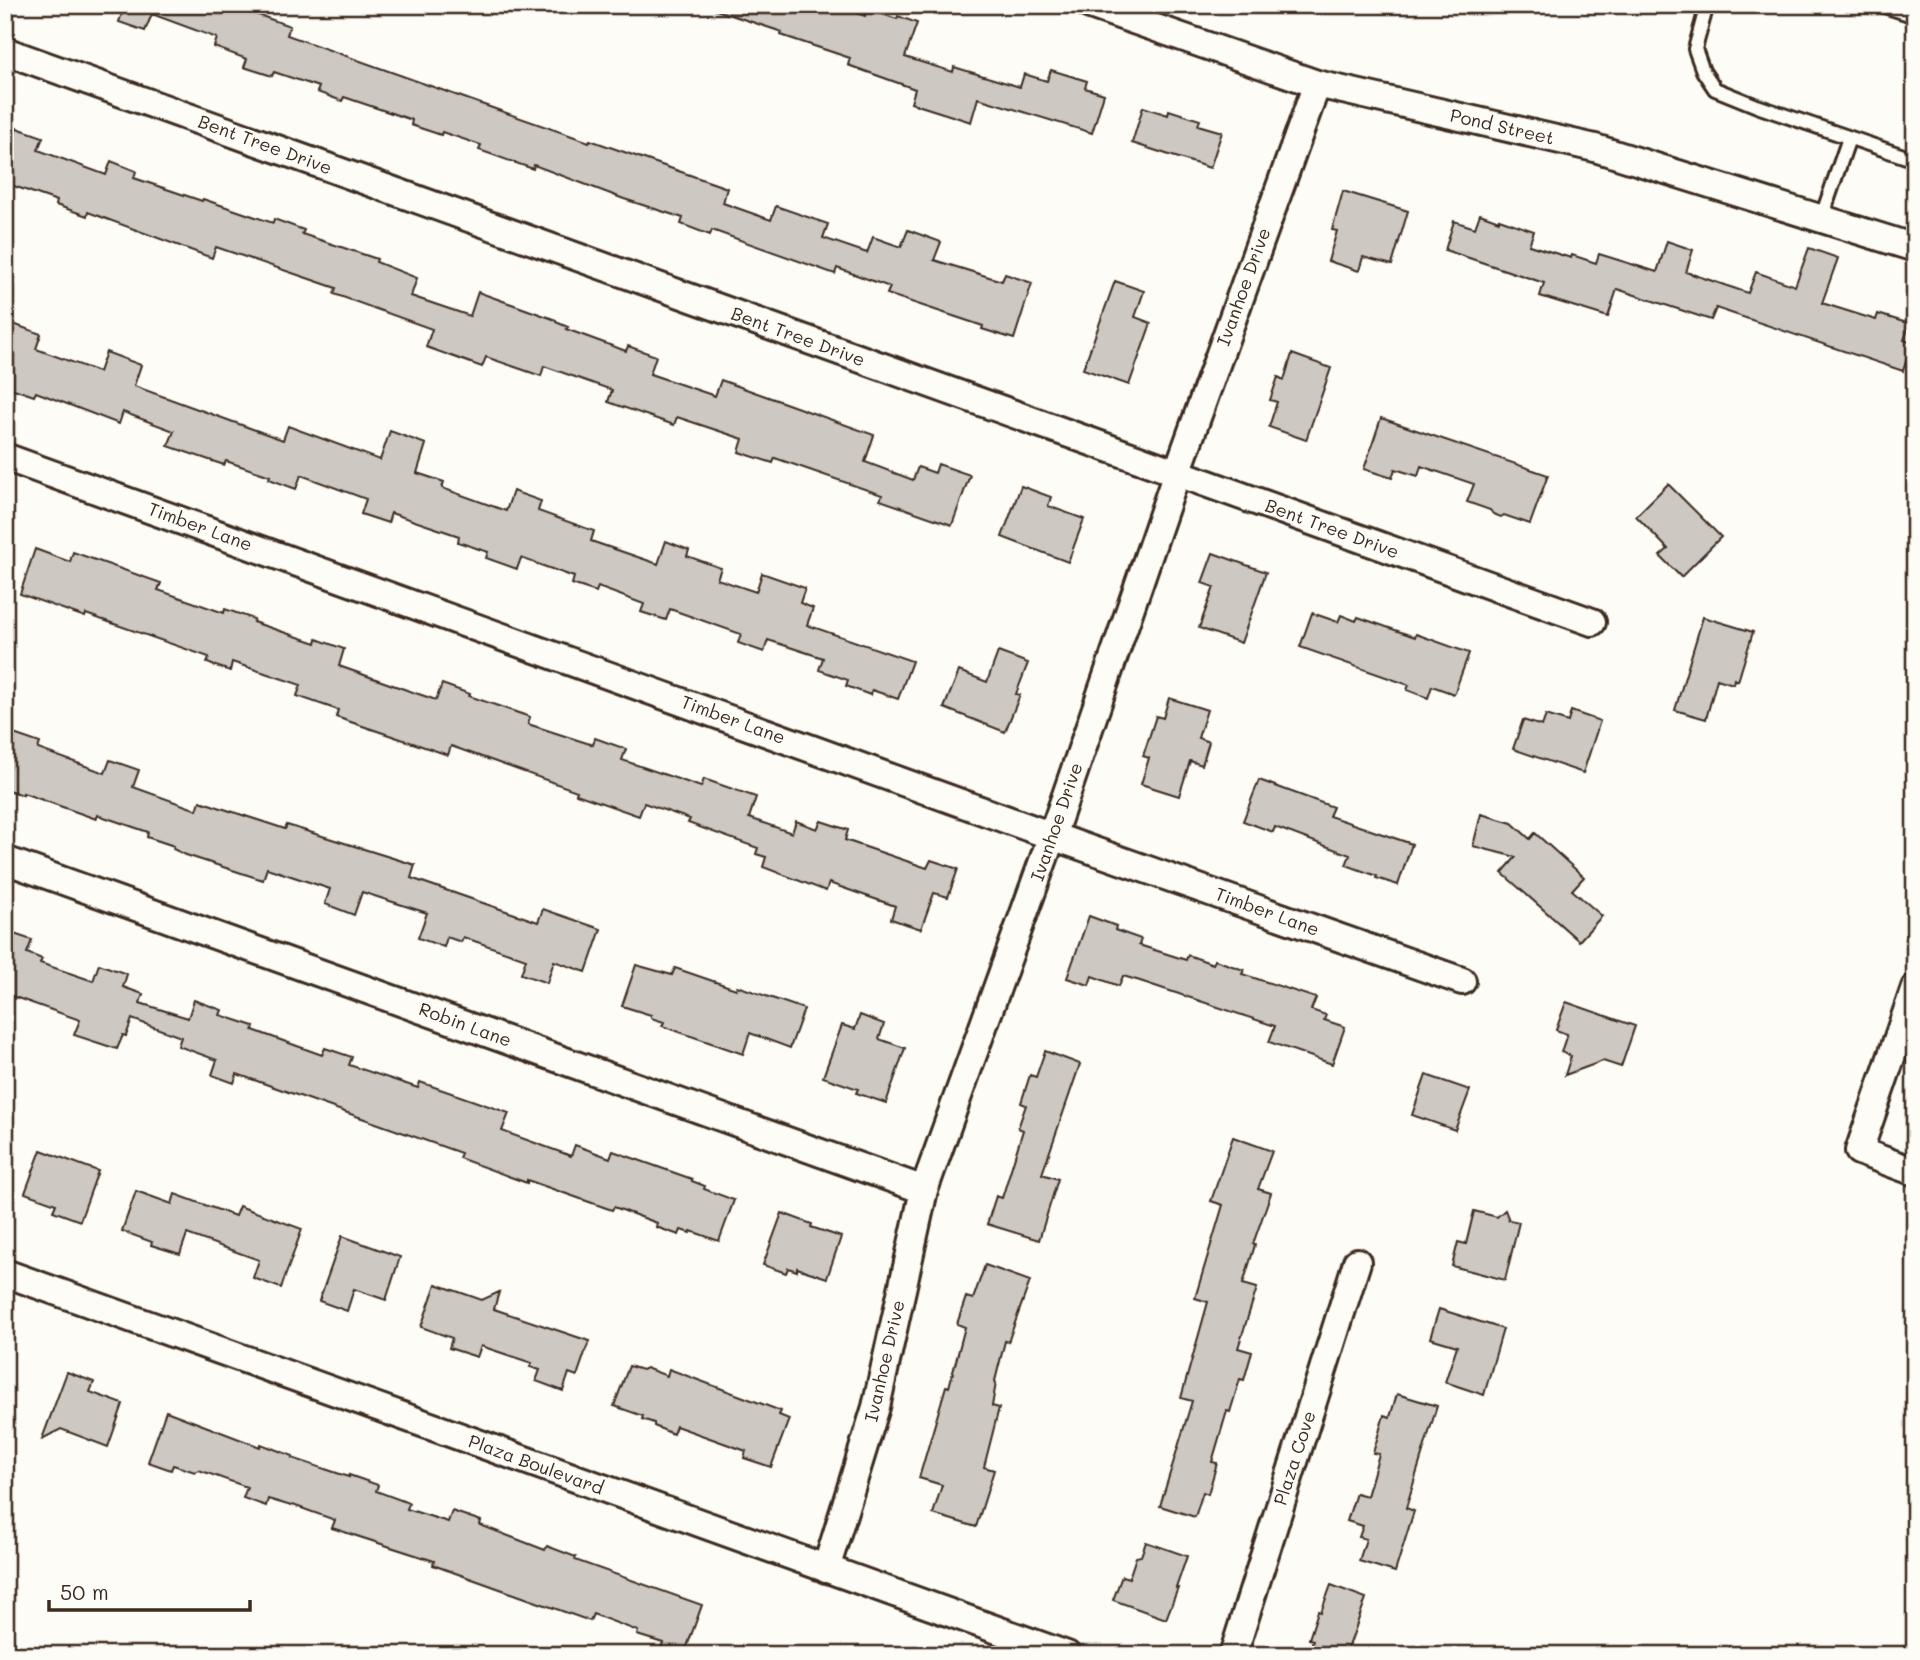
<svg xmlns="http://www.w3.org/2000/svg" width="1920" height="1660" viewBox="0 0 1920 1660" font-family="Mali,sans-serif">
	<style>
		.building { fill: #cdc8c2; stroke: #3b2a1e; stroke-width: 2 }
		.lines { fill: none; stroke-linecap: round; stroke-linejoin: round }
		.lane-casing { stroke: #3b2a1e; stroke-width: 18 }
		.street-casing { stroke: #3b2a1e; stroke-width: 32 }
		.lane { stroke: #fdfcf7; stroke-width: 12 }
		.street { stroke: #fdfcf7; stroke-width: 26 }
		.labels { text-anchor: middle; stroke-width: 5; stroke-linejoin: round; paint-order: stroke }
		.street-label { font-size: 18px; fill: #3b2a1e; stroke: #fdfcf7 }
	</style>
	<rect width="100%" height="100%" fill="#fdfcf7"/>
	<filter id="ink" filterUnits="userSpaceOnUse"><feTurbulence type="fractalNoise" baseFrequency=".0143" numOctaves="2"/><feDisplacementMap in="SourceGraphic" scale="14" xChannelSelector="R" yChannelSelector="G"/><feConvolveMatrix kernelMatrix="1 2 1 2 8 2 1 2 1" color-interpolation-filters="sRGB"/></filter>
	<g filter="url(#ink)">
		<path class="building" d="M125,5H230L290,26L287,35L498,110L589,142L590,140L727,188L723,203L771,220L776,206L828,224L823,238L867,253L873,237L901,247L908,230L941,242L934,260L1002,281L1005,274L1032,283L1014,339L982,329L983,326L887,294L890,287L837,268L835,274L712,230L710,235L681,224L683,218L624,199L534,165L533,169L479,150L481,145L442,132L441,135L411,125L412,120L344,97L342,101L317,92L319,87L274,72L272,76L244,67L247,59L214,47L217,38L152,14L145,31L119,22Z
			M714,5H833L865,16L867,9L897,19L898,16L917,23L905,57L953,72L954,67L1020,87L1024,74L1047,81L1051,70L1087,81L1085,88L1104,94L1092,133L978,98L971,122L911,103L915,89L848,65L850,58L781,35L782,32L713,9Z
			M1143,107L1168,115L1169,110L1200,120L1198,125L1222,132L1210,168L1132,143Z
			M17,128L43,137L38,150L106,175L111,161L136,171L134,178L202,201L203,199L273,223L274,219L304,230L302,234L377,259L376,262L417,278L411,296L470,316L478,292L556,320V322L568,327L566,329L626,351L628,346L656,356L650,374L715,396L721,380L874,435L865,462L913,480L918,467L935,473L938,464L970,475L952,525L880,500L882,495L775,458L773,463L739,452L743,439L677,417L674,425L608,402L612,390L544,366L541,376L486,357L482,367L426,347L432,329L334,294L336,288L216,247L212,258L88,212L87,216L56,205L57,201L5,183V136L13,139Z
			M1343,191L1408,211L1392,265L1363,257L1359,271L1328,261L1337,231L1332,230Z
			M1480,214L1499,221V219L1534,231L1529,245L1571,258L1572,255L1596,263L1599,254L1657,272L1667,241L1693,250L1686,272L1748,293L1756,272L1795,286L1809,248L1838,258L1822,303L1876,320L1878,314L1910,324L1904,340L1912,343L1903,371L1716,308L1711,320L1617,289L1608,317L1540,296L1544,283L1445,250L1454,221L1475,228Z
			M1115,281L1144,291L1135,317L1151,323L1129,385L1083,369Z
			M5,321L41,334L36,349L99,372L106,352L141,365L134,386L283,440L288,426L380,460L390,431L426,444L417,473L444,482L442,488L506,511L513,491L541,501L538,511L594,531L591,541L658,564L666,541L689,550L687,556L721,568L717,579L756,592L762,573L805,588L800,603L813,608L807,625L912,661L898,699L872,690L870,695L846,686L848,680L819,670L823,658L768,640L764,652L738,643L741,634L670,609L666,620L641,612L644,604L598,587L596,592L572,584L574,577L521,558L517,569L486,558L488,552L458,542L459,536L391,513L388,523L361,514L366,499L301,475L296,489L269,479L270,476L226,461L224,465L168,446L174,431L123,412L119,424L36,392L34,396L5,386Z
			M1292,354L1331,368L1306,440L1269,427L1277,402L1270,400L1278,377L1284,380Z
			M1381,418L1548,475L1530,524L1504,515L1501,517L1493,514L1490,510L1467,502L1474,484L1421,466L1418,476L1395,469L1392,478L1364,469Z
			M1668,484L1721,537L1681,577L1660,556L1668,549L1636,516Z
			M1021,486L1051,497L1048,506L1084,519L1068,562L1002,537Z
			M35,549L70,562L73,552L161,583L158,590L224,613L225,609L254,619L253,622L316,643L317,639L344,649L339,666L404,689L436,700L442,684L470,694L469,696L530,717L528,724L593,745L595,738L626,749L622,760L701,787L704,779L756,797L749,818L792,833L796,821L817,829L821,821L848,830L845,840L927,868L931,860L958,869L948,897L934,893L921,929L891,919L895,906L829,883L826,891L763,867L766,857L756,854L758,848L688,823L690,819L644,803L639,816L576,794L577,791L451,746L448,755L336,717L338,710L297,696L301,685L232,662L230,671L207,663L209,657L86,614L85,617L20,594Z
			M1213,553L1266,572L1241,643L1199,628L1214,587L1202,583Z
			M1312,613L1338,622L1341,615L1356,621L1358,617L1415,637L1416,634L1469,653L1454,694L1432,686L1428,698L1407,690L1409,685L1300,647Z
			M1703,617L1753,632L1738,681L1734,679L1733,684L1717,679L1706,719L1675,710Z
			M998,652L1028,663L1016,694L1020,695L1005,732L944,708L959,671L987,682Z
			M1169,698L1207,710L1198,738L1209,742L1202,765L1190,761L1179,796L1141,784L1149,758L1143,756L1156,716L1163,718Z
			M1571,711L1600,721L1583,773L1513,749L1523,720L1542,726L1546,715L1568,722Z
			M5,731L40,743L38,749L105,773L110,760L139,770L133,787L197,810L200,801L285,829L287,825L415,865L411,878L538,922L543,909L601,929L586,972L554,961L547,983L521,974L526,959L463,937L461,942L447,937L444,947L418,938L427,913L362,892L354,915L325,904L330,889L267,868L263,880L186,855L173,849L174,846L147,837L148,832L98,815L96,819L23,793V795L5,789Z
			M1259,780L1333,807L1329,816L1412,844L1398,885L1376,878L1377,876L1346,865L1350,855L1275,827L1273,832L1243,821Z
			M1481,814L1512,823L1530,839L1535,833L1584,877L1572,890L1602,916L1579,941L1502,873L1516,857L1473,846Z
			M1089,916L1116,926L1115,930L1141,939L1139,945L1186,960L1188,955L1213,964L1215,960L1244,970L1242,974L1316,998L1311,1010L1326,1015L1324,1020L1345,1027L1332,1064L1269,1042L1275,1026L1140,981L1123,976L1119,986L1092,976L1089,985L1067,978Z
			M5,931L32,940L27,953L42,959L40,963L93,981L99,964L127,974L123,987L143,994L140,1003L188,1018L194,1000L222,1010L220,1015L254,1026L253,1030L322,1055L325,1048L352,1057L349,1065L418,1088L420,1082L509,1113L502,1131L571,1156L575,1145L610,1158L613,1151L692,1179V1181L705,1186L704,1189L734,1200L719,1241L691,1231L690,1233L681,1230L679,1235L656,1227L657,1223L614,1207L612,1210L527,1180V1183L459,1158L461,1153L237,1074L234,1083L212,1075L217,1060L178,1046L181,1037L132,1019L126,1036L123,1035L117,1049L74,1035L80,1020L12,996L8,1006H5Z
			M636,965L672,975L675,968L736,989L737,986L804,1009L790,1048L750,1033L743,1054L662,1026L664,1022L651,1018V1015L622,1006Z
			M1566,1002L1635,1026L1621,1067L1603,1061L1565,1075L1571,1056L1561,1052L1567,1034L1556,1030Z
			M860,1015L884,1024L879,1039L905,1048L886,1103L856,1093L858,1089L823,1077L842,1025L855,1029Z
			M1045,1051L1080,1064L1042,1174L1058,1179L1039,1240L987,1224L996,1196L1002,1198L1023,1130L1018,1128L1026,1105L1021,1103L1030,1075L1036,1077Z
			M1426,1075L1470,1090L1455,1130L1412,1115Z
			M1233,1137L1272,1151L1258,1189L1271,1193L1253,1244L1255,1245L1243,1284L1257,1288L1238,1348L1252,1352L1244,1380L1240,1379L1230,1412L1227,1411L1212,1462L1217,1463L1208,1494L1203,1492L1195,1517L1160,1506L1192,1401L1181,1398L1208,1302L1195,1298L1223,1205L1211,1201Z
			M41,1150L98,1171L80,1221L53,1211L56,1204L25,1193Z
			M136,1191L172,1204L175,1194L235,1216L239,1206L302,1229L281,1288L253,1278L259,1260L187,1234L180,1254L151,1245L152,1242L122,1231Z
			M1505,1210L1509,1220L1519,1222L1505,1280L1452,1266L1458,1242L1466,1244L1474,1211L1497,1217Z
			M782,1213L812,1224L811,1227L841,1237L827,1278L797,1268V1271L788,1268L786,1273L763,1265Z
			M342,1236L400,1257L386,1300L354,1289L347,1311L319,1301Z
			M985,1265L1030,1281L1008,1342L1005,1341L995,1381L996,1383L992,1406L999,1408L984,1467L994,1470L976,1527L933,1514L942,1485L919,1478L946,1386L949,1387L965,1327L957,1324L966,1297L973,1299Z
			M436,1284L482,1300L499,1292L494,1309L589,1341L577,1376L569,1373L563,1391L536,1381L540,1370L530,1367L532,1363L481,1346L477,1357L449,1348L452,1338L421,1327Z
			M1439,1309L1503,1329L1484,1395L1445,1382L1457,1346L1430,1338Z
			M629,1366L642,1370L646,1368L667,1376L669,1369L781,1411L779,1415L789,1419L771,1467L744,1458L746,1451L676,1426L673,1434L654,1426V1423L642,1419L643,1416L614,1406Z
			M67,1372L94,1382L90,1392L123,1404L108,1447L61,1429L42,1439Z
			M1397,1394L1437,1406L1406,1508L1414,1511L1395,1572L1359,1561L1366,1539L1359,1537L1363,1526L1347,1521L1356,1493L1367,1496L1379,1454L1373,1453L1384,1415L1390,1417Z
			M166,1411L260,1447L261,1444L293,1456L292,1458L349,1477V1475L378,1485L376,1491L409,1503L407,1509L448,1522L452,1511L481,1521L480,1525L545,1550L547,1546L576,1557L575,1560L702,1605L684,1655H673L660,1650L663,1643L637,1635L638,1631L593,1614L590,1621L433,1565L434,1561L332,1528L335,1520L293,1505L291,1506L268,1499L266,1506L243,1498L247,1487L199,1470L195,1472L173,1465L171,1470L148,1462Z
			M1146,1542L1187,1556L1176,1588H1178L1166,1619L1113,1600L1122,1576L1129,1578L1136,1557L1141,1556Z
			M1331,1585L1366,1598L1346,1655H1308L1313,1640L1309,1639L1318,1611L1321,1612Z"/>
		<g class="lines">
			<g class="lane-casing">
				<path id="lane" d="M1707,5L1695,49L1703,71L1715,89L1757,106L1915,160
					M1881,5L1915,16
					M1821,219L1849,138"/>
			</g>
			<g class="street-casing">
				<path id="street" d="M1090,5L1317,84L1595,148L1915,248
					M5,51L1592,622
					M5,457L1052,836L1462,981
					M5,860L924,1190
					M1915,988L1859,1151L1915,1172
					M5,1273L1067,1655
					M826,1569L876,1407L924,1190L1052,836L1177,473L1317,84
					M1233,1655L1357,1262"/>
			</g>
			<use href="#lane" class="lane"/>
			<use href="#street" class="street"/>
		</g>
	</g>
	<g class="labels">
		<g class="street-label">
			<text transform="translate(1502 127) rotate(13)" y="6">Pond Street</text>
			<text transform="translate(265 145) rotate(20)" y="6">Bent Tree Drive</text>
			<text transform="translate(1244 287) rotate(-70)" y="6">Ivanhoe Drive</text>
			<text transform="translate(798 337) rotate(20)" y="6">Bent Tree Drive</text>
			<text transform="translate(200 527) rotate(20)" y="6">Timber Lane</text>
			<text transform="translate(1332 529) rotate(20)" y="6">Bent Tree Drive</text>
			<text transform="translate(733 720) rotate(20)" y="6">Timber Lane</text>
			<text transform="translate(1057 822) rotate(-71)" y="6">Ivanhoe Drive</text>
			<text transform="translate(1267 912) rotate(20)" y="6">Timber Lane</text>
			<text transform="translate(465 1025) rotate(20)" y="6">Robin Lane</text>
			<text transform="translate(885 1361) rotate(-77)" y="6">Ivanhoe Drive</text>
			<text transform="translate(1295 1458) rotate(-72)" y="6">Plaza Cove</text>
			<text transform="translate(536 1465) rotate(20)" y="6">Plaza Boulevard</text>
		</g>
	</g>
	<rect width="1920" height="1660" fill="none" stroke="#fdfcf7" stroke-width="28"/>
	<rect x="14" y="14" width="1892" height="1632" fill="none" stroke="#3b2a1e" stroke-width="2.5" filter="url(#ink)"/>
	<path d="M49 1600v10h201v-10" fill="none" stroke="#3b2a1e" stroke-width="3.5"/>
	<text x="60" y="1600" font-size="21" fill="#3b2a1e" stroke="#fdfcf7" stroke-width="5" paint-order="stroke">50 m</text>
</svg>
